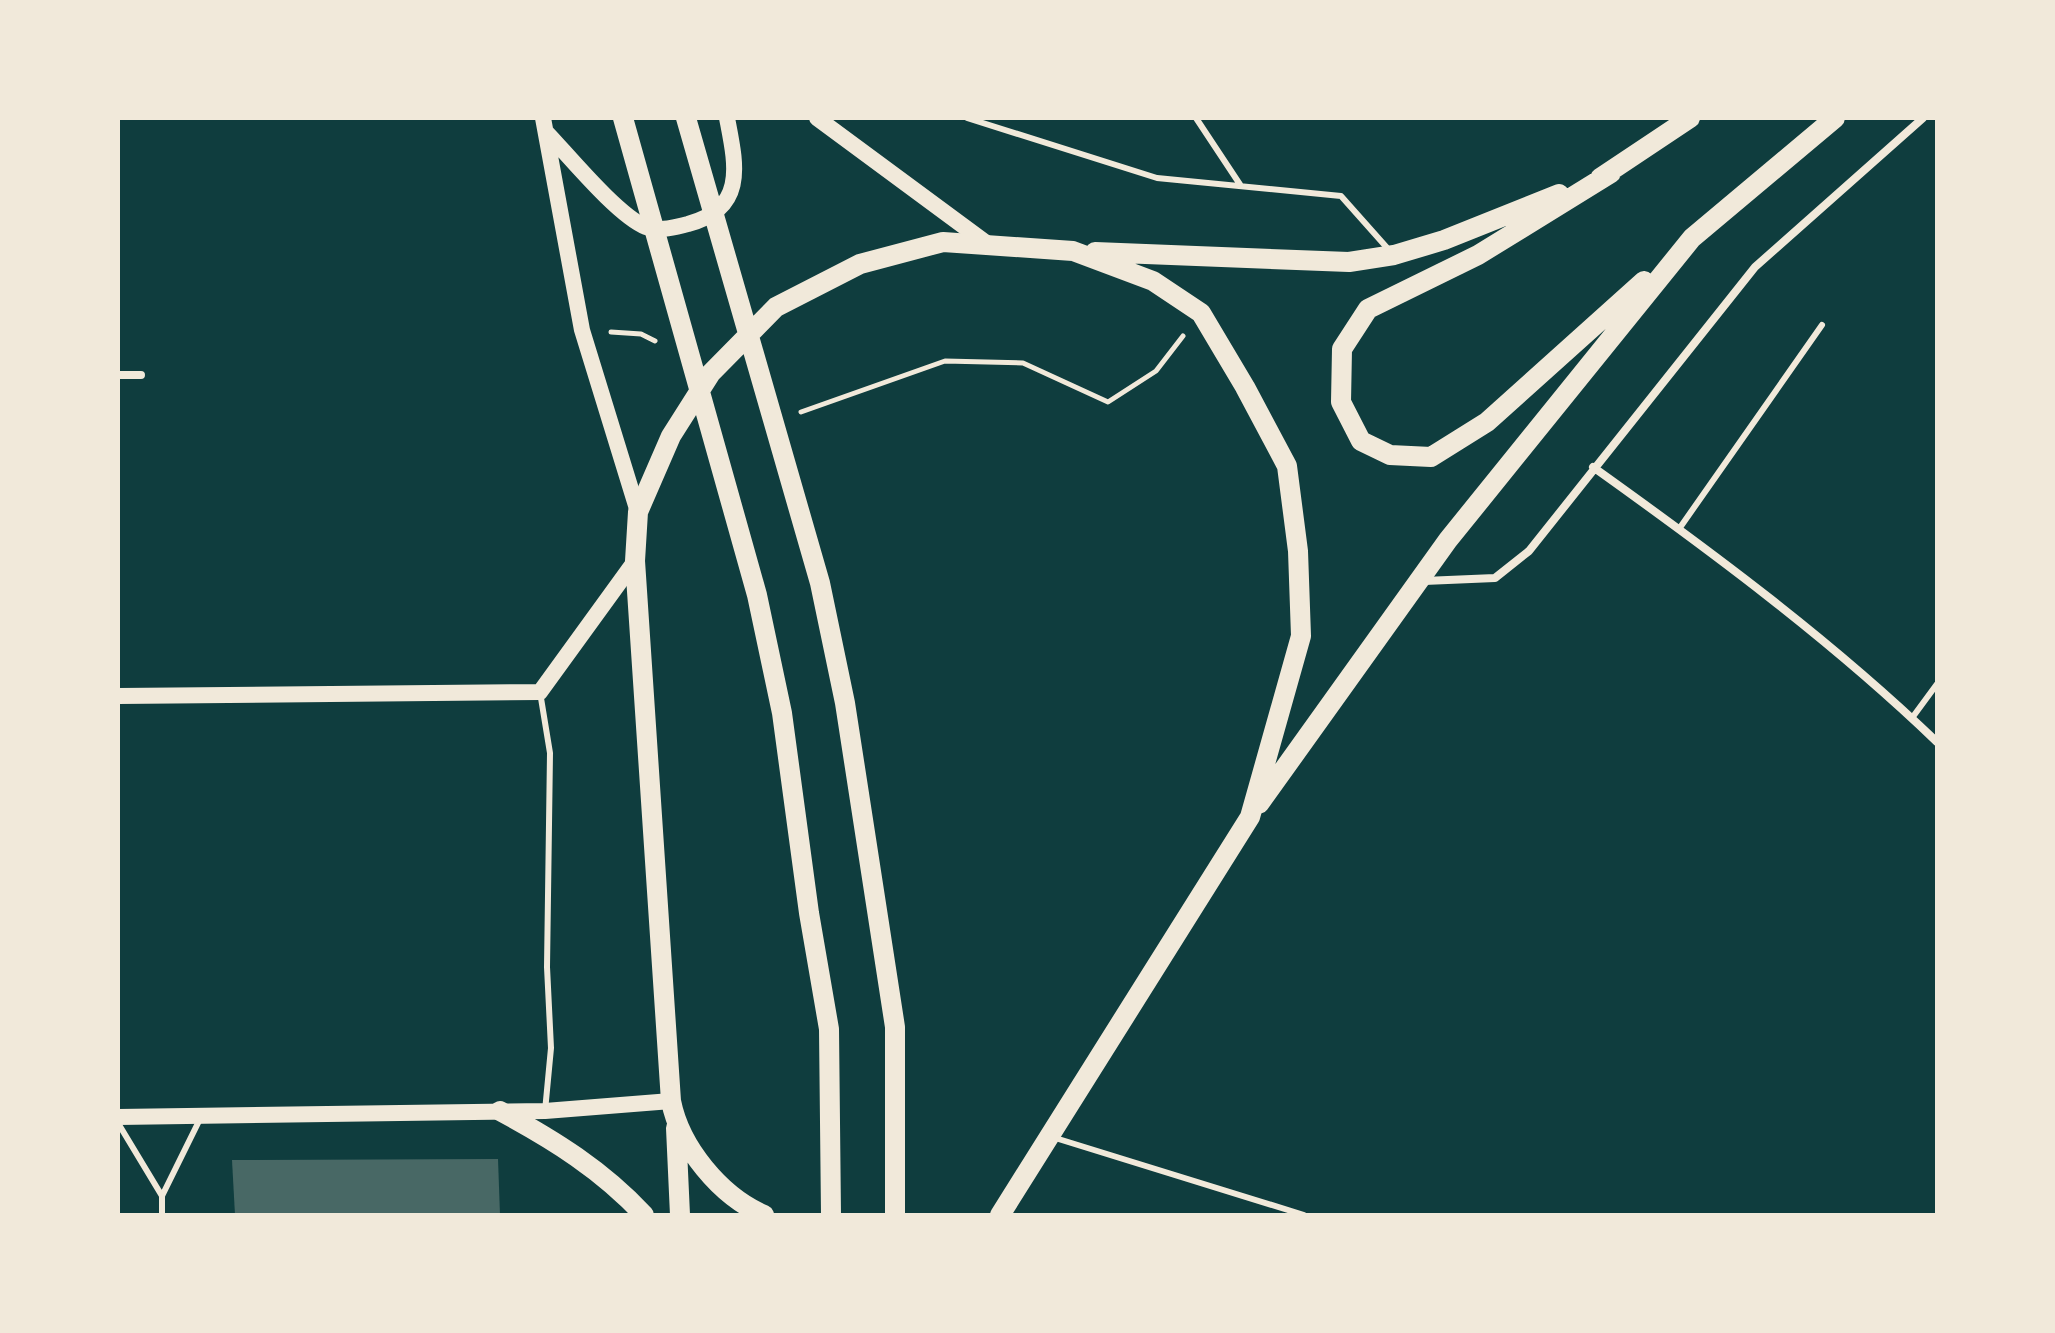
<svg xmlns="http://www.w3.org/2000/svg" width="2055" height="1333" viewBox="0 0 2055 1333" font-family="Helvetica,sans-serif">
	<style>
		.building { fill: #486865 }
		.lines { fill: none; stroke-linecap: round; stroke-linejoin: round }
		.path { stroke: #f1e9da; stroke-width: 5 }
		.service { stroke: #f1e9da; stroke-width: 6 }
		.minor { stroke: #f1e9da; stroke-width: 8 }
		.secondary { stroke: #f1e9da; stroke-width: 16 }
		.primary { stroke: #f1e9da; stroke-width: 20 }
	</style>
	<rect width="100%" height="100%" fill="#0f3d3e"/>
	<path class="building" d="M498,1159L500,1215H235L232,1160Z"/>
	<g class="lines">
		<path class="path" d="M611,332L641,334L655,341
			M801,412L945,361L1023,363L1108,402L1156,371L1183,336"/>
		<path class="service" d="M967,118L1157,178L1341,196L1389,250
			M1196,118L1241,186
			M1679,529L1822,325
			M540,692L550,753L547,967L551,1048L545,1111
			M1912,718L1937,684
			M118,1123L162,1196
			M1052,1137L1304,1215
			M162,1215V1196L200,1119"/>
		<path class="minor" d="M118,375H141
			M1593,467C1712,552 1832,641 1937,742
			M1424,581L1495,578L1529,551L1755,267L1923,118"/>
		<path class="secondary" d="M543,118L582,330L638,512
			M817,118L989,245
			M547,133C569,156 618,216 646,227C659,232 675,227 688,224C747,208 736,165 727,118
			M118,696L540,692L635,561
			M118,1117L545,1111L671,1101"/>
		<path class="primary" d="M623,118L757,595L782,713L809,913L829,1029L831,1215
			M686,118L820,583L845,703L895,1027V1215
			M1611,173L1478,255L1368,309L1342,349L1341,402L1361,441L1390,455L1431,457L1487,422L1644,281
			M1600,178L1690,118
			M1095,252L1349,262L1394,255L1444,240L1559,194
			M1259,804L1448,540L1692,238L1835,118
			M500,1111C554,1140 602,1170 644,1215
			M676,1128L680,1215
			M764,1215C720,1196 680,1147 671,1101L635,561L638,512L671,436L711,373L776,307L860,264L943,242L1073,251L1153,281L1201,313L1245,387L1287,466L1298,551L1301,636L1250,817L1000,1215"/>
	</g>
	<rect width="2055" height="1333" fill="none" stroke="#f1e9da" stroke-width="240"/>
</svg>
